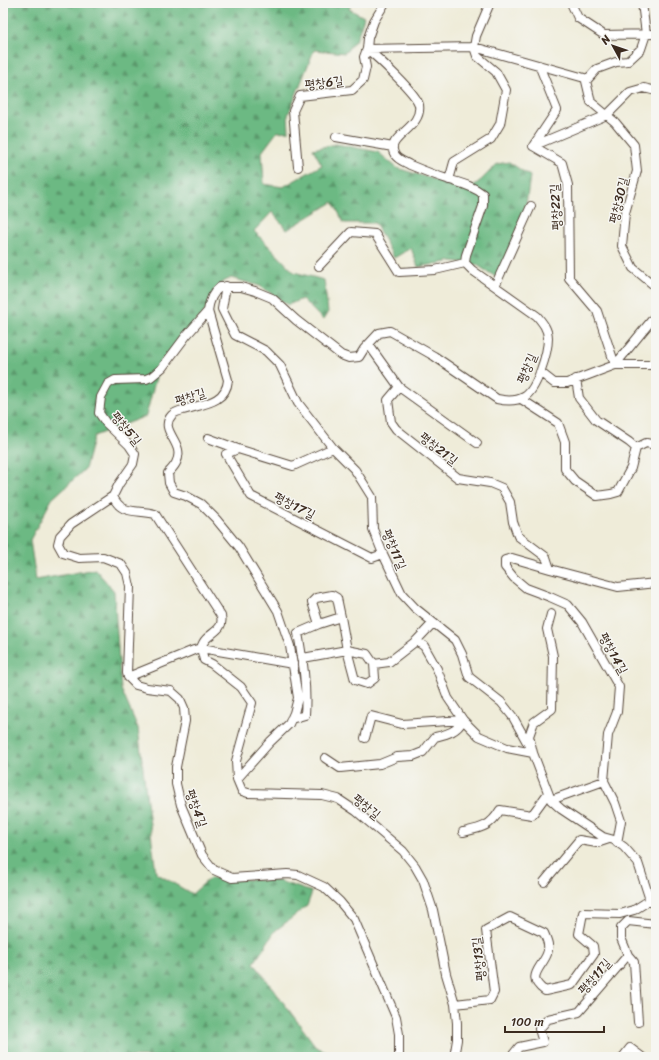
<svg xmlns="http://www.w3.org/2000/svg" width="659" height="1060" viewBox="0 0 659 1060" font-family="Sriracha,'Poor Story',sans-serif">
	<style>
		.forest { fill: url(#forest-firs); stroke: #547250 }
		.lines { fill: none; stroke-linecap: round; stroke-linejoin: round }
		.minor-casing { stroke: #56473a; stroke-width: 10 }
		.minor { stroke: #fff; stroke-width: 8 }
		.labels { text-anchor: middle; stroke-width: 3; stroke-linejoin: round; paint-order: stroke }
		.street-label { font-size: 13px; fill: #3b2a1e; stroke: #f6f6f2 }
	</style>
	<defs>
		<pattern id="forest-firs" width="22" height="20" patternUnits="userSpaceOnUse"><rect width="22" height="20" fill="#6cb983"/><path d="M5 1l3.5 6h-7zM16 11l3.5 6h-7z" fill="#5a976b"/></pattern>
	</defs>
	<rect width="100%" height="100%" fill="#f6f6f2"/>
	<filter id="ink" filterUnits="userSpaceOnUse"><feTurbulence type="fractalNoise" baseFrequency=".025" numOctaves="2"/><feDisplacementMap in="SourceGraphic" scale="8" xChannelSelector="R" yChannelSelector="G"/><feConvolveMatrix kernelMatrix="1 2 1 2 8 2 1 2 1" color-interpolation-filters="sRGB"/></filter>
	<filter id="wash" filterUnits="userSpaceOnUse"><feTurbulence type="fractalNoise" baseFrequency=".012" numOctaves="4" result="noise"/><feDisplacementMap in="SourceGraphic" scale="16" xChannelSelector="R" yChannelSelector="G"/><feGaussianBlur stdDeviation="0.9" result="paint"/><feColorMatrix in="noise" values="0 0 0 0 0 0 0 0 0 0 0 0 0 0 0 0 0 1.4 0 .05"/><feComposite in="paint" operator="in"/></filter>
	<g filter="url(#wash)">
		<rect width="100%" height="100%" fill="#efecd9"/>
		<path class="forest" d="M3,3H352L349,9L364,17L357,38L345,53L314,50L288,115L289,131L277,132L262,152L264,184L283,187L322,165L313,149L336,144L378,152L397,168L468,190L481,180L497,164L509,162L530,176L526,205L499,279L477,265L453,261L418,267L411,248L394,258L375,223H344L333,202L287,230L272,212L254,231L294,272L324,280L328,312L323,320L302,299L288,305L260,286L231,278L221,283L208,308L175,347L160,362L146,416L94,436L85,469L52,499L30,540L36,580L95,569L114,591L121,689L138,728L156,873L192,894L210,878L279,881L312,892L307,906L275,931L254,963L317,1048L344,1057H3Z"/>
	</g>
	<g filter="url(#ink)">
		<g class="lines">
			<g class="minor-casing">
				<path id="minor" d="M385,3L374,21L368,38L367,49C377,57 417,94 419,105C423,129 383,137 395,155C398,160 405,162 410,165C422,170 434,175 447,179C460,183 473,186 483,194V206L466,255L465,263L472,270L537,316C542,322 548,329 548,338C548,352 537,390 524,397C515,402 506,401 497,399L434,356L390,331L379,333L364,349L359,357L349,358L341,355L296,320L272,298L255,291L241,287H220C212,293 209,302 208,311L228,380C226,404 201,404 183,410C179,411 175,412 172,415C157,431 187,443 176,463C174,467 171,470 168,473L169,483L174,492L186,496L201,504L216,519L239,547L278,611L290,646L298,698L294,713L289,724L270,742L237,779L242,791L248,793L322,795L338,799L356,811L403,851L415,866L423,880L433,910L446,974L455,1004L457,1023V1040L454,1057
					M571,3L578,18L604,35L656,34
					M642,3L646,34L641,49L628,61L616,62L597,69L586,81L591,102L615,122L634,145L637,171L625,213L622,246L633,268L656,287
					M539,65L557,110L533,146L562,163L568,185L569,278L597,311L615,365
					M336,137L393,147
					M533,146L607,115L630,92L644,88L656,91
					M298,167L293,111L300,96L352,90L363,80L366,67L364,57L367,49L474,47L588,79
					M449,180L454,162L491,139L500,124L506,90L496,72L477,56L474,47L476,36L490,3
					M319,266L351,232L375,234L399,272L435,270L465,263
					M226,286L222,309L235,335L266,351L280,365L298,403L333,448L355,470L372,497L373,529L383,554L402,594L415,608L455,640L462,654L469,677L501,702L513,717L533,753L551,800L561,809L603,837L614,840L624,847L638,863L650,900L656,907
					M495,286L531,206
					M208,311L186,336L162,368L151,377L146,379L115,380L108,384L101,397L99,413L106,423L129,445L135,454L133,464L119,484L113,496L71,524L60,536L58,544L63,553L79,558L103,557L121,564L127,573L130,586L127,673L128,677L136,685L147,688L171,691L180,699L184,708L185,721L176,767V784L181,805L202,855L214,870L232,878L287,874L298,875L324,887L340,902L354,919L396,1017L399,1034V1057
					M369,345L399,387L477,443
					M615,365L656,315
					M540,372L554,383H567L615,365H656
					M399,387L388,400L391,422L396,429L458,478L490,483L502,488L510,502L513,522L518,536L546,557L550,569L618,587L656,583
					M521,399L558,423L565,442V469L575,481L597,496L611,494L618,492L631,468L636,448L629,442L596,420L579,398L576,379
					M208,438L238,449
					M333,448L293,466L238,449L226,454L251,496L372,558L383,554
					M636,448L646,443L656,445
					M113,496C121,516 138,509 155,514L221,616C224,629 214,631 206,639C203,642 202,645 201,648L204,660L212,664L241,687L252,703L236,761L237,779
					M550,569L512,558L505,560V567L514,578L526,588L550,597L568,605L582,622L619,687L617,712L608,735L604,781L615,803L621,821L617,843
					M303,658L347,650L367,654L374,664L375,678L367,684L355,680L347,650L341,617
					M374,664L389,662L416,641L433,623
					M128,677L194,650L201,648L293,664
					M291,719L305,715C307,687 303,661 298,633L319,624L341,617L337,598L332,595L316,598L312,602L319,624
					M365,738L371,716L402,724L463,720L479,736L507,748L533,753L529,736L534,722L552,709L553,656L547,629L551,614
					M325,758L340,768L380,764L397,757L413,756L423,752L435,737C447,734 457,732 463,720L448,698L437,669L424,646L416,641
					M551,800L604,781
					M463,832C481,828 490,827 500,810L532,815L548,793
					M544,882L579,840L597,843L609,839
					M628,955L634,962L638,1022
					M455,1004L490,1000L494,992L486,930L510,917L544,933C547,940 550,946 547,954C541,969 525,977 545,991L572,985L594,954L593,946L579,934L583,913L620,914L634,910L650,900
					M511,1057L519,1047L543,1042L539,1029L548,1019L579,1012L628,955L621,938V928L628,921L656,924
					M623,1057L630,1048L642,1057"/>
			</g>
			<use href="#minor" class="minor"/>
		</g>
	</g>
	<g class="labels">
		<g class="street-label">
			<text transform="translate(324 82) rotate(-7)" y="5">평창6길</text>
			<text transform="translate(618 200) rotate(-77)" y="5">평창30길</text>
			<text transform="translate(555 207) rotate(-93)" y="5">평창22길</text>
			<text transform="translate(526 368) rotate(-67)" y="5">평창길</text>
			<text transform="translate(190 396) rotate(-18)" y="5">평창길</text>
			<text transform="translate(127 428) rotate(50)" y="5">평창5길</text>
			<text transform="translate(439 448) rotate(38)" y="5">평창21길</text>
			<text transform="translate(295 505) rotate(27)" y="5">평창17길</text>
			<text transform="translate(395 549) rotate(67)" y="5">평창11길</text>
			<text transform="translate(614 653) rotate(61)" y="5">평창14길</text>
			<text transform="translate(367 806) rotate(39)" y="5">평창길</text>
			<text transform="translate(197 808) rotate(70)" y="5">평창4길</text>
			<text transform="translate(478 959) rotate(-96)" y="5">평창13길</text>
			<text transform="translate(594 976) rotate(-49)" y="5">평창11길</text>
		</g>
	</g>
	<rect width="659" height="1060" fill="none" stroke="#f6f6f2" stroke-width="16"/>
	<g transform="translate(613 46) rotate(310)" stroke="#f6f6f2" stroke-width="3" paint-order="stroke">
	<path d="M0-3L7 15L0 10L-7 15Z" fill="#3b2a1e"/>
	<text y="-6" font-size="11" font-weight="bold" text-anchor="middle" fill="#3b2a1e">N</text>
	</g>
	<path d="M505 1026v6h99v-6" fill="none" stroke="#3b2a1e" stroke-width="2"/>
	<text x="511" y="1026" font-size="12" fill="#3b2a1e" stroke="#f6f6f2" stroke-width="3" paint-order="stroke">100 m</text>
</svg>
